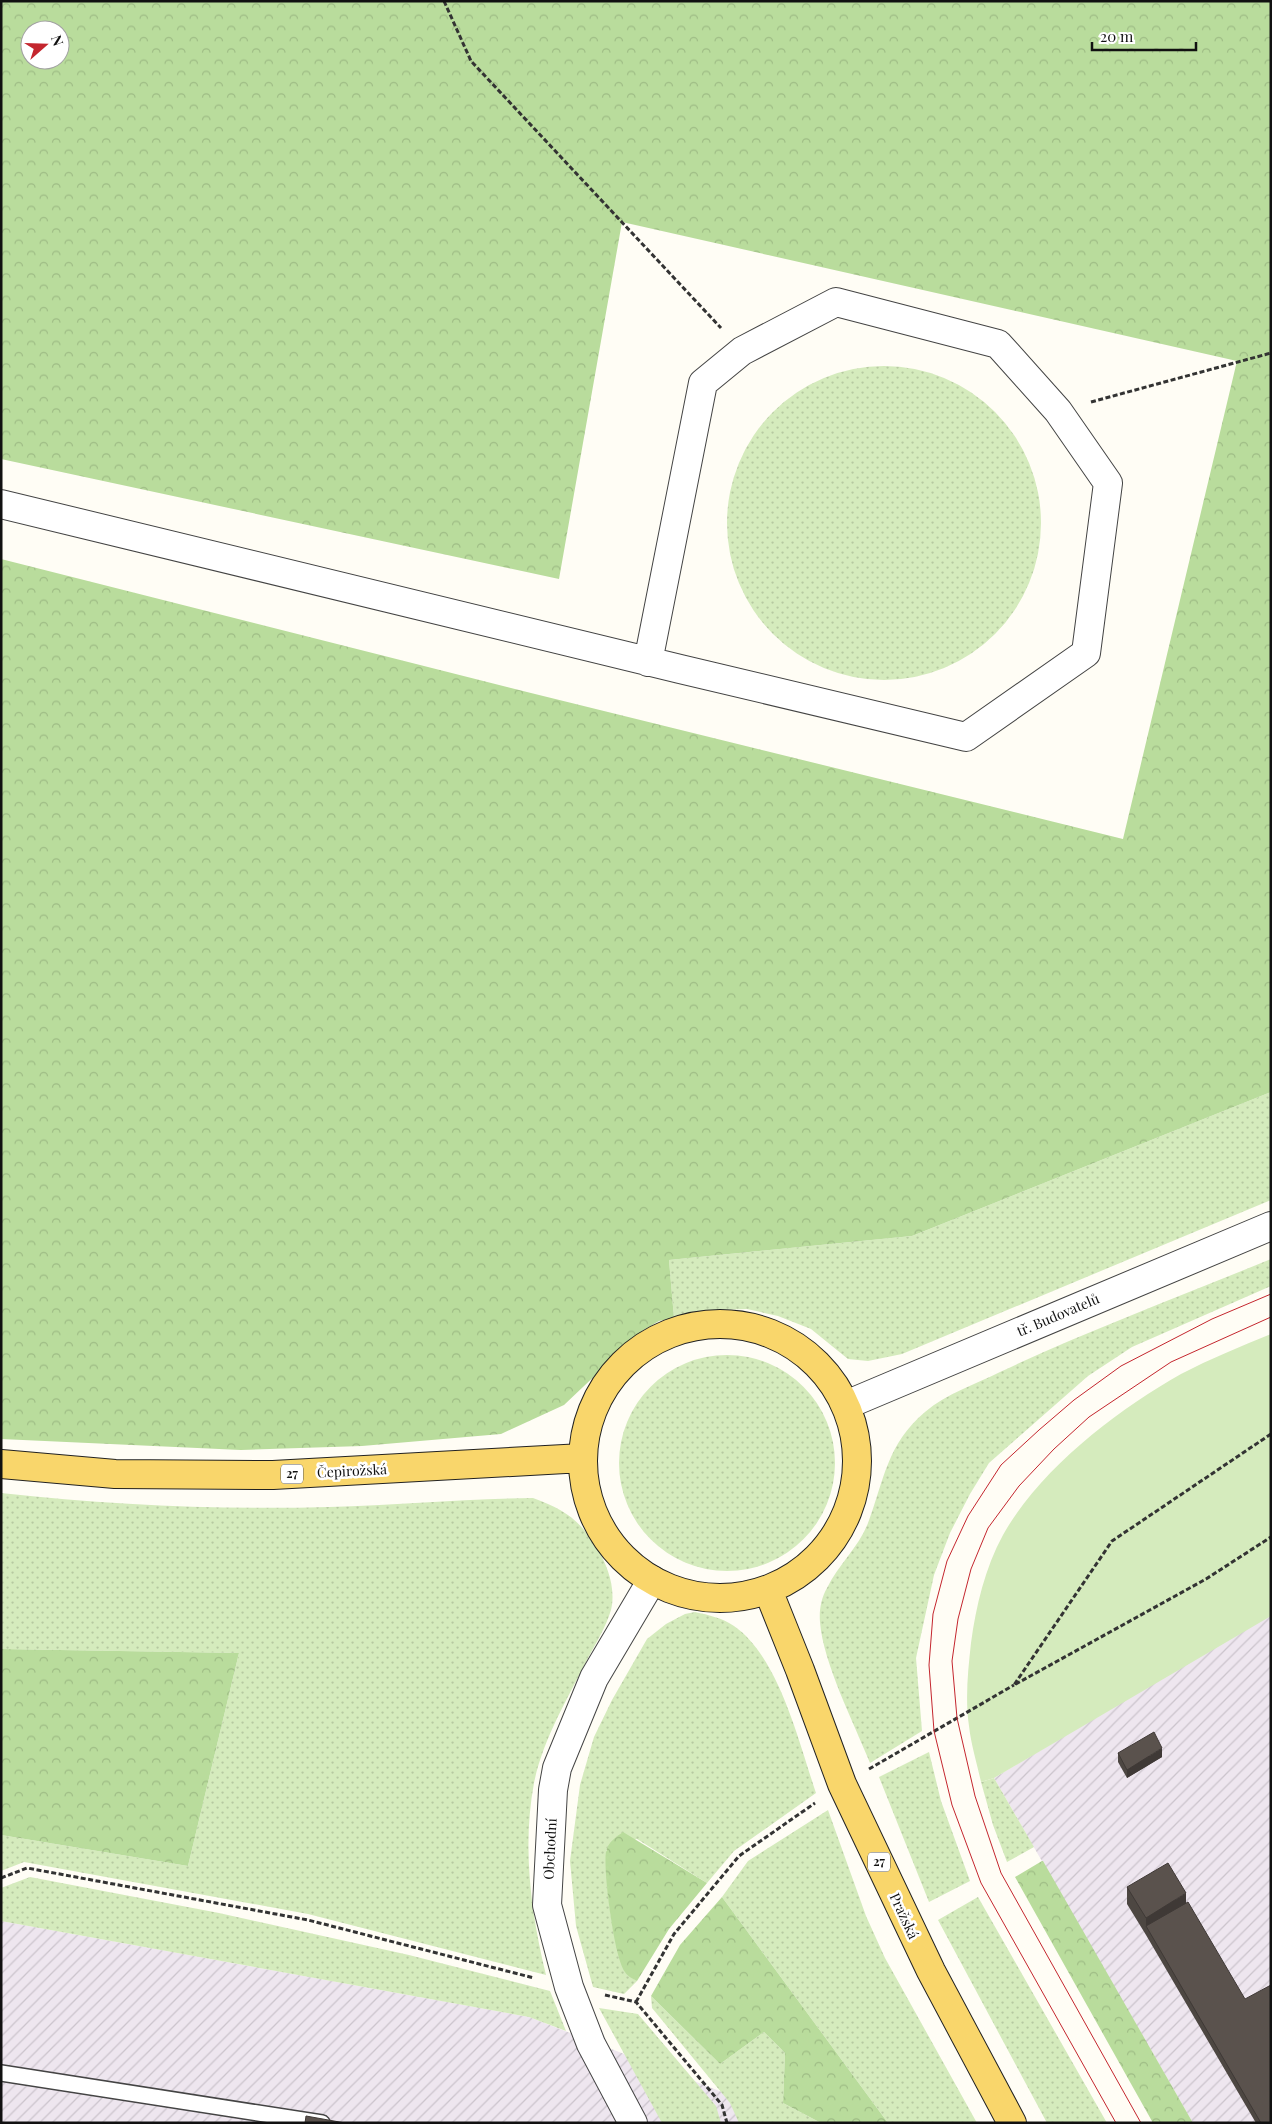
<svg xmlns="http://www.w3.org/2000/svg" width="1272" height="2124" viewBox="0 0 1272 2124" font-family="'Playfair Display',serif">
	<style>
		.industrial { fill: url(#industrial-furrows) }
		.grass { fill: url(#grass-dots) }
		.forest { fill: url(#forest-crowns); fill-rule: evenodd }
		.park { fill: #d5ebbd }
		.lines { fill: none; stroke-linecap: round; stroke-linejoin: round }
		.service-casing { stroke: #444; stroke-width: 18 }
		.minor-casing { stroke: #444; stroke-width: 30 }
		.tertiary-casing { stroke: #444; stroke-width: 30 }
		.primary-casing { stroke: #222; stroke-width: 30 }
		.path { stroke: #333; stroke-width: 3; stroke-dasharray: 5 2.5; stroke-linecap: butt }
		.service { stroke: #fff; stroke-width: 15 }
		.minor { stroke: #fff; stroke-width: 28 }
		.tertiary { stroke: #fff; stroke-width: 28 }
		.primary { stroke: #f9d66b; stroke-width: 28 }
		.tram { stroke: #c4262e; stroke-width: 1 }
		.wall { fill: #4d4742 }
		.shaded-wall { fill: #3f3936 }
		.building { fill: #5a524d; stroke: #3f3936 }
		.labels { text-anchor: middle; stroke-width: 5; stroke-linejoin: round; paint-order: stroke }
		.shield { fill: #fff; stroke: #585858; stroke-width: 1 }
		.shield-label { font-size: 12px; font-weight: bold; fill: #111 }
		.street-label { font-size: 14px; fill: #111; stroke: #fff }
	</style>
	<defs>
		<pattern id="industrial-furrows" width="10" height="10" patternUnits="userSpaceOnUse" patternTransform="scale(1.25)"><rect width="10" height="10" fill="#eee6ef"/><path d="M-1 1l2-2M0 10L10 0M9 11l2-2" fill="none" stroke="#cbc4cc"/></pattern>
		<pattern id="grass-dots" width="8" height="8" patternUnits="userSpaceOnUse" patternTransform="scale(1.25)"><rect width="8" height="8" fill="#d5ebbd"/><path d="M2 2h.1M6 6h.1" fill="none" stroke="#b6c8a1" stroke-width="1.8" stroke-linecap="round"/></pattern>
		<pattern id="forest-crowns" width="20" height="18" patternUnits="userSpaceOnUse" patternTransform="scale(1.25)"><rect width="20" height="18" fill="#b9dc9c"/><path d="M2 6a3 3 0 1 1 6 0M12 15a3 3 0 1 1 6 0" fill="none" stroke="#9ebc85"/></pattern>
	</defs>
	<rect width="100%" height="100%" fill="#fffdf5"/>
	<path class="industrial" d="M1271,1613V2123H1193L994,1778Z
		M1,1921L529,2017L802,2123H1Z"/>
	<path class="grass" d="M727 523a157 157 0 1 1 314 0a157 157 0 1 1-314 0Z
		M1271,1092V1200L902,1354L868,1361L848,1359L811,1329L778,1316L747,1309L717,1310L674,1318L669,1260L912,1236Z
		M1271,1259V1286L1132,1347L1088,1376L989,1463L970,1494L950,1533L934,1575L916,1658L922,1731L870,1763C854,1723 823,1663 820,1622C819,1611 821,1598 827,1588C838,1565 859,1547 868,1523C884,1480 887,1444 925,1412C946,1394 976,1384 1000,1372C1087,1331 1181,1296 1271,1259Z
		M619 1463a108 108 0 1 1 216 0a108 108 0 1 1-216 0Z
		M1,1493C110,1505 220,1510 329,1507C398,1505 465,1499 533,1498C565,1510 579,1519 597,1548C608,1566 616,1589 611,1610C606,1627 596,1643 588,1658C568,1698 543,1739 534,1783C522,1847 531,1913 546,1975L308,1914L24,1862L1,1871V1835L188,1866L239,1653L1,1649Z
		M695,1612C709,1615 722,1618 734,1626C779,1657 799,1743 816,1793L734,1851L707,1883L637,1839L606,1850C606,1879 611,1966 637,1981L624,1994L593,1987L576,1926L570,1861L580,1785L594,1737L612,1700L647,1639L666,1624L685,1614Z
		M929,1752L941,1801L970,1881L929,1902L879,1777Z
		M994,1778L1034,1847L1007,1862L993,1825L981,1782Z
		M828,1810L866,1916L885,1958L977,2123H888L722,1897L748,1861Z
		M30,1877L219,1913L409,1955L550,1991L566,2031L529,2017L1,1921V1888Z
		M978,1897L1107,2123H1047L938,1920Z
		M651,1996L720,2064L764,2032L785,2053L783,2103L821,2123H739L730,2103L652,2008Z
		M599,2008L638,2014L716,2106L721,2123H662Z"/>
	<path class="forest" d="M1,1H1271V1092L912,1236L669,1260L674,1318L659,1321L642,1331L564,1405L501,1434L362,1446L241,1450L1,1439V559L531,693L1123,839L1237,361L622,222L559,579L1,459ZM30,30H60V60H30Z
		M1,1649L239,1653L188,1866L1,1835Z
		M623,1832L707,1883L669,1929L637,1981C633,1979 627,1976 625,1972C614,1957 603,1871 606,1852C608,1842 616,1837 623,1832Z
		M1042,1861H1043L1193,2123H1153L1015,1877Z
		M722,1897L888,2123H821L783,2103L785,2053L764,2032L720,2064L651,1996L680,1945Z"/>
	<path class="park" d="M1271,1334V1616L994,1778L981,1782C977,1763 971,1745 969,1726C965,1699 968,1670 971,1643C976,1606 985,1568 1003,1535C1039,1470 1117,1410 1181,1374C1210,1359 1241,1346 1271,1334Z"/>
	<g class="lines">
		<g class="service-casing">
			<path id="service" d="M1,2073L322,2123"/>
		</g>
		<g class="minor-casing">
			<path id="minor" d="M1,504C323,583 644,661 966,737L1086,653L1108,483L1058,411L998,344L836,302L742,351L703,383L648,662
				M633,2123L591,2044L569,1987L547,1905L553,1790L557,1768L594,1678L652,1580"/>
		</g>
		<g class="tertiary-casing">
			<path id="tertiary" d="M846,1405L1271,1226"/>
		</g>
		<g class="primary-casing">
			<path id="primary" d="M583 1461a137 137 0 1 1 274 0a137 137 0 1 1-274 0Z
				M1,1464L115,1474L273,1475L583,1458
				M768,1590L800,1670L842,1784L931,1971L1012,2123"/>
		</g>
		<path class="path" d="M444,1L471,61L721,328
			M1091,402L1271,353
			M1271,1434L1112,1541L1014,1685L1206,1579L1271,1537
			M869,1769L1014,1685
			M1,1878L27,1868L308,1920L534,1978
			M605,1995L636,2002L722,2105L727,2123
			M636,2002L674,1934L739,1856L815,1803"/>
		<use href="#service" class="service"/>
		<use href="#minor" class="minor"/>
		<use href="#tertiary" class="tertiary"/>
		<use href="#primary" class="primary"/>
		<path class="tram" d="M1116,2123L981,1883L952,1805L934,1731L929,1665L933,1614L947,1561L968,1516L1001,1465L1039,1430L1074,1400L1121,1366L1212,1319L1271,1294
			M1141,2123L1001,1873L975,1796L957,1718L952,1661L958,1619L971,1569L988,1528L1019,1486L1054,1449L1089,1417L1171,1362L1271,1317"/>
	</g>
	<path class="wall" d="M1118,1753L1162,1757L1127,1778L1118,1762Z
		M1127,1887L1186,1903L1271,2123H1256L1146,1935L1127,1904Z"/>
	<path class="shaded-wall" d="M1162,1748V1757L1127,1778V1770Z
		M1186,1893V1910L1146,1926V1918Z"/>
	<path class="building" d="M1154,1732L1162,1748L1127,1770L1118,1753Z
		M1168,1863L1186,1893L1146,1918L1127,1887Z
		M1188,1902L1245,1999L1271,1985V2123H1261L1146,1926Z
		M306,2116L345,2123H305Z"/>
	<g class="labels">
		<g class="shield">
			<rect x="281" y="1464.5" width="22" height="19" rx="4"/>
			<rect x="868" y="1852.5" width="22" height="19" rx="4"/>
		</g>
		<g class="shield-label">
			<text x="292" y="1478">27</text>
			<text x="879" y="1866">27</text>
		</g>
		<g class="street-label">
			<text transform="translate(1058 1315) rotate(-23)" y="5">tř. Budovatelů</text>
			<text transform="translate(352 1471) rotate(-3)" y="5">Čepirožská</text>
			<text transform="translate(550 1849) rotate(-87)" y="5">Obchodní</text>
			<text transform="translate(904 1916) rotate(65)" y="5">Pražská</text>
		</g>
	</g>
	<rect width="1272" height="2124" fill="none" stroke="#111111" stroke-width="5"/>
	<g transform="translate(45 45) rotate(70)"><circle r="24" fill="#ffffff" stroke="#a0a0a0"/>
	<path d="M0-4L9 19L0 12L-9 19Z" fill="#c4262e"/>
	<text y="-8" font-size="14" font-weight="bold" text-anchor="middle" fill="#111111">N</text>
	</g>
	<path d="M1092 42v8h104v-8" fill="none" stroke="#111111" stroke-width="2.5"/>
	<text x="1100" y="42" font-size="15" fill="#111111" stroke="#ffffff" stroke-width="4" paint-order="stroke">20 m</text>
</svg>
